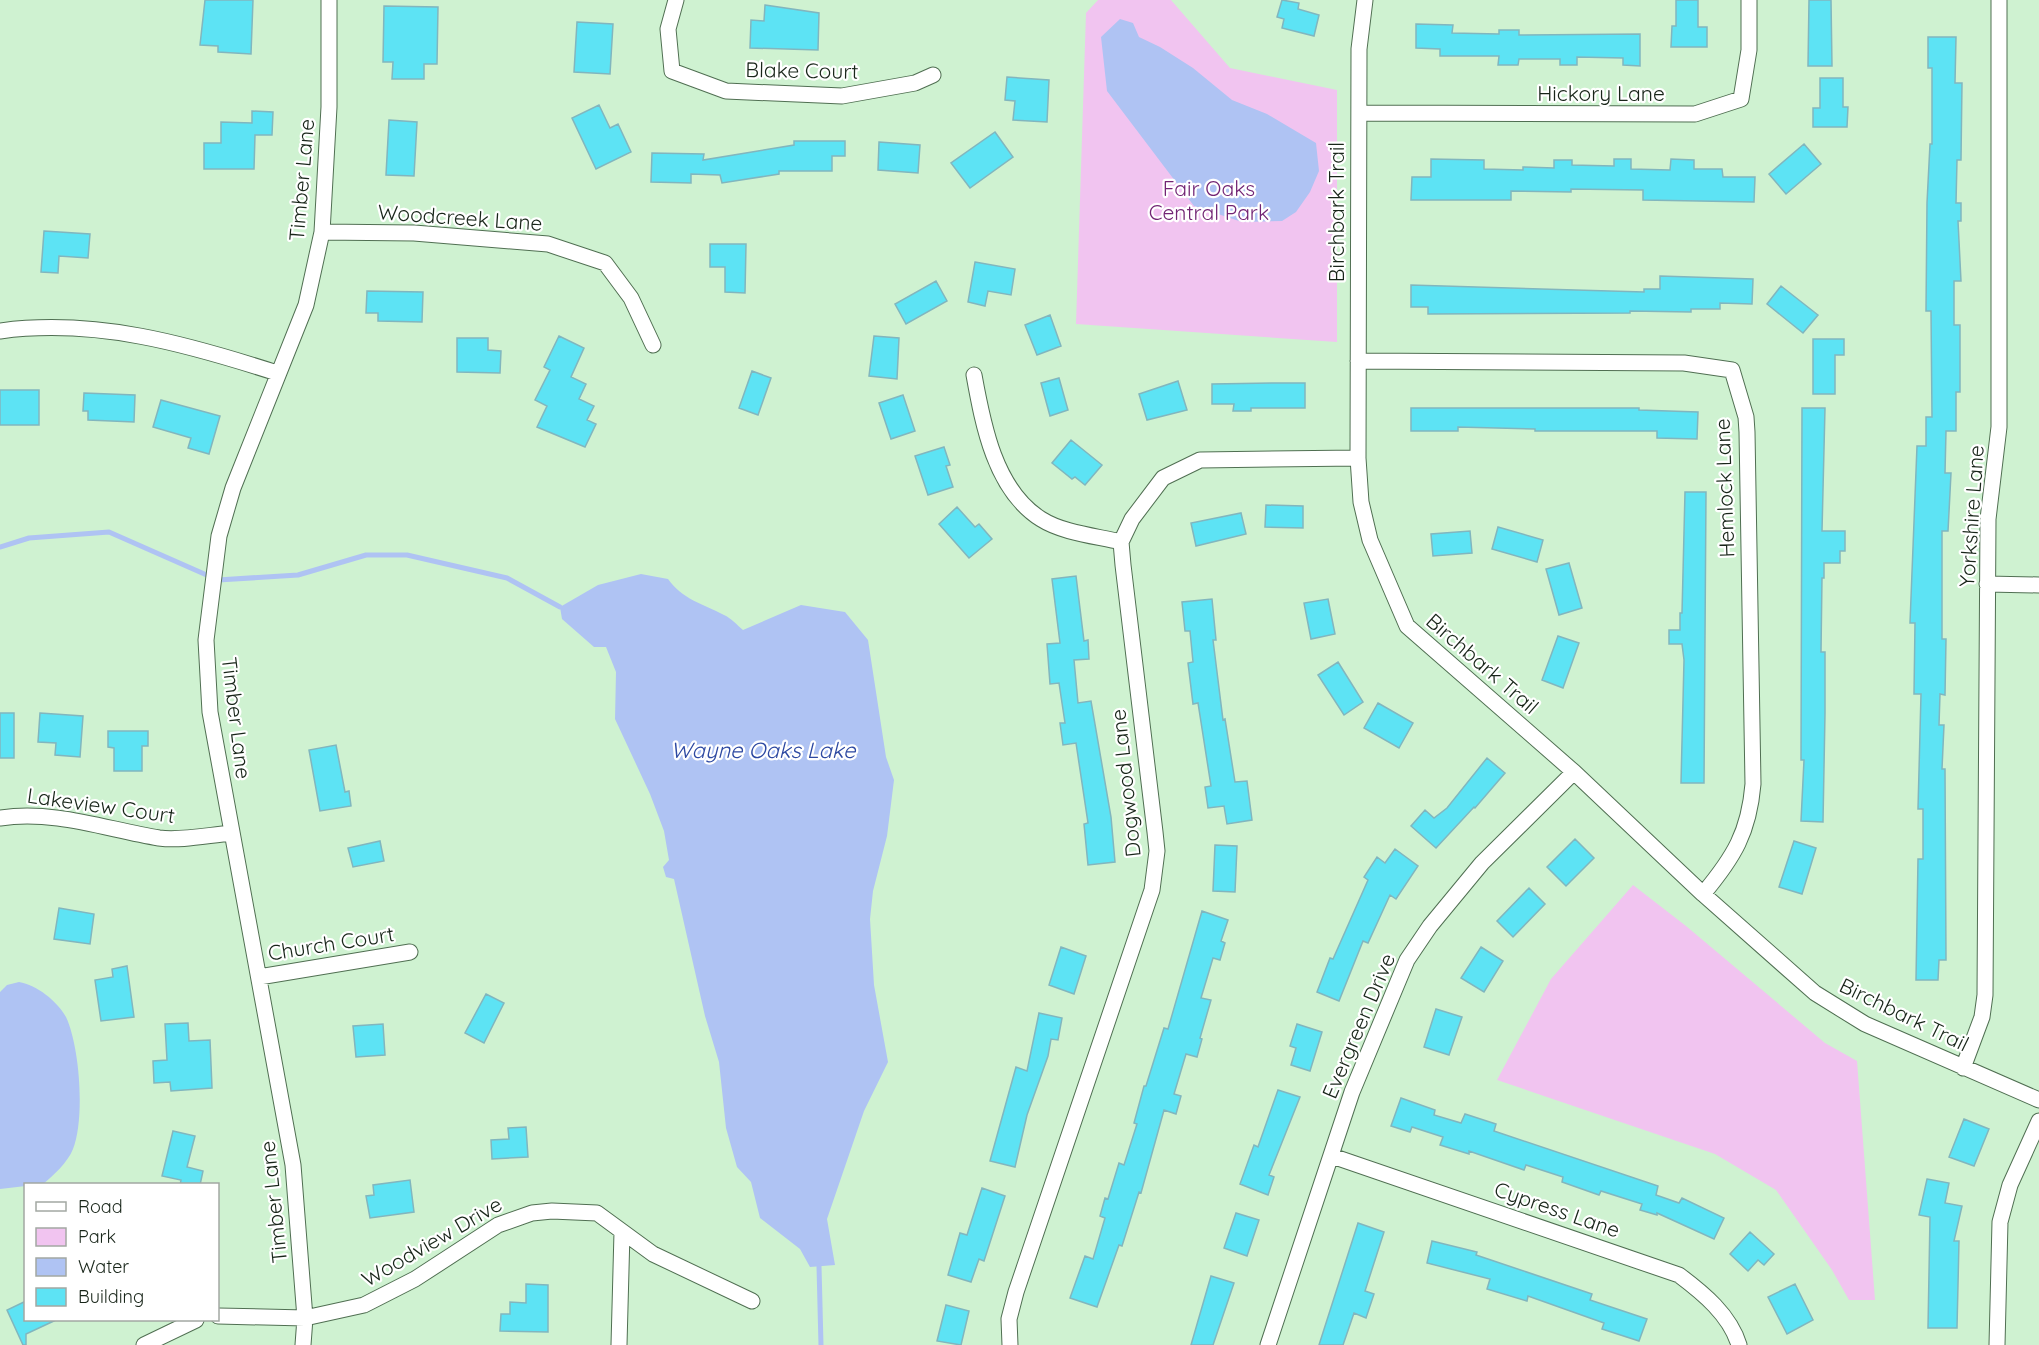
<svg xmlns="http://www.w3.org/2000/svg" width="2039" height="1345" viewBox="0 0 2039 1345" font-family="Quicksand,sans-serif">
	<style>
		.green { fill: #f1c4f0 }
		.water { fill: #afc3f3 }
		.lines { fill: none; stroke-linecap: round; stroke-linejoin: round }
		.stream { stroke: #afc3f3; stroke-width: 5 }
		.building { fill: #5de3f4; stroke: #81b6be; stroke-width: 1.5 }
		.street-casing { stroke: #506f52; stroke-width: 17 }
		.street { stroke: #fff; stroke-width: 15 }
		.labels { text-anchor: middle; stroke-width: 4.5; stroke-linejoin: round; paint-order: stroke }
		.street-label { font-size: 21px; fill: #182519; stroke: #fff }
		.park-label { font-size: 21px; fill: #722474; stroke: #fff }
		.water-label { font-size: 22px; font-style: italic; fill: #2c48a1; stroke: #fff }
	</style>
	<rect width="100%" height="100%" fill="#cff2d1"/>
	<path class="green" d="M1098,0H1171L1230,68L1337,90V342L1076,324L1086,13Z
		M1633,885L1686,926L1825,1043L1857,1061L1875,1300H1849L1832,1270L1776,1190L1715,1154L1497,1080L1551,979Z"/>
	<path class="water" d="M1120,19L1133,23L1139,37L1160,47L1193,68L1232,100L1267,114L1316,143L1319,171L1310,192L1296,212L1282,221L1242,222L1194,206L1107,91L1101,37Z
		M641,574L668,579C682,599 703,604 724,615C731,618 737,625 743,630L801,605L845,612L868,640L886,757L894,780L887,836L873,891L870,919L874,985L888,1062L864,1111L827,1219L835,1265L810,1267L800,1249L760,1218L751,1182L737,1167L726,1128L719,1062L705,1016L674,879L666,877L663,867L669,860L664,831L650,794L615,719L616,672L606,647H594L562,619L560,607L598,585Z
		M19,982C37,985 57,1001 66,1017C80,1047 85,1119 73,1149C68,1162 53,1176 43,1184L0,1189V992L7,985Z"/>
	<g class="lines">
		<path class="stream" d="M0,547L29,538L109,532L218,580L298,575L366,555H407L507,578L560,607
			M819,1266L821,1345"/>
	</g>
	<path class="building" d="M205,0H253L251,54L218,52V46L200,45Z
		M1282,0L1299,3L1298,9L1319,15L1314,36L1282,28L1284,19L1277,17Z
		M1676,0H1698V27H1707V47H1671L1672,26H1676Z
		M1809,0H1831L1832,66H1808Z
		M765,5L819,13L818,50L750,48L751,20L764,21Z
		M384,6L438,7L437,64H424V79H392L393,62H383Z
		M577,22L613,24L610,74L574,72Z
		M1416,24L1453,25L1452,33L1499,34V30H1519V35L1640,34V66L1623,65V58L1577,57V65H1560V59H1519L1518,65H1498L1499,56H1440V49L1416,48Z
		M1928,37H1956L1955,83H1962L1961,160H1957L1956,203H1961V221H1958L1961,281H1954V325H1960V392H1956V431H1946L1945,473H1951L1950,493L1948,531H1942V639H1946L1945,695L1940,694L1939,725H1944L1942,769H1945L1946,960H1939L1938,980H1916L1918,859H1923V809H1918L1921,694H1914L1915,623H1910L1917,446H1926V417H1932L1931,311H1926L1927,203L1930,144H1932V68H1928Z
		M1007,77L1049,80L1047,122L1013,120L1015,101L1005,100Z
		M1820,78H1843V107H1848L1847,127H1813V108H1820Z
		M599,105L610,128L618,124L631,152L596,169L572,118Z
		M252,111L273,112L272,135H255L254,169H204V143H221V122L252,123Z
		M389,120L417,122L414,176L386,175Z
		M995,132L1013,157L970,188L951,163Z
		M794,141H845V156H832V171H779V174L722,183L720,175L691,174V183L651,182L652,153L704,154L703,160L794,145Z
		M879,142L920,145L918,173L878,170Z
		M1804,144L1821,164L1786,194L1769,174Z
		M1431,159L1484,160V169L1523,170V167L1554,168V160H1572V165L1614,166V159H1631V169L1670,170L1671,159L1694,160V169H1722L1723,177H1755L1754,202L1643,200V190L1571,189V192L1511,191V200H1411L1412,177H1431Z
		M44,231L90,234L88,258L59,256L58,273L41,272Z
		M710,244H746L745,293L725,292V267H710Z
		M975,262L1015,269L1011,295L988,291L985,306L968,302Z
		M1660,276L1753,279L1752,304L1720,303V309H1691V312L1630,311V313L1428,314V307H1411V285L1644,292V289H1660Z
		M936,281L947,301L906,324L895,304Z
		M1781,286L1818,315L1803,333L1767,304Z
		M367,291L423,292L422,322L378,321V313H366Z
		M1050,315L1061,346L1037,355L1025,325Z
		M559,336L584,348L571,377L586,384L579,399L594,406L587,420L596,424L585,447L537,427L547,406L535,400L550,370L544,367Z
		M874,336L899,338L897,379L869,376Z
		M457,338H488V350L501,351L500,373L457,372Z
		M1813,339H1844V355H1835V394H1813Z
		M752,371L771,378L758,415L739,408Z
		M1059,378L1068,410L1050,416L1041,383Z
		M1178,381L1187,410L1147,420L1139,394Z
		M1275,383H1305V408H1251V411H1233L1234,404H1212V384Z
		M0,390H39V425H0Z
		M84,393L135,395L134,422L88,420V411H83Z
		M903,395L915,431L891,439L879,403Z
		M161,400L220,416L209,454L188,448L191,438L153,427Z
		M1411,408H1639V410L1698,412L1697,439L1657,438V431H1535V429L1458,427V431H1411Z
		M1802,408H1825L1822,531H1845V551H1840V563H1824V578H1822L1821,652H1825V713L1823,822L1801,821L1804,760H1801Z
		M1071,440L1102,465L1085,485L1075,477L1072,479L1052,463Z
		M944,447L950,465L946,466L953,487L928,495L915,456Z
		M1685,492H1706L1704,783H1681L1684,660L1682,644H1669V630H1680V613H1682Z
		M1266,505L1303,506V528L1265,527Z
		M957,507L975,527L979,524L992,539L969,558L939,524Z
		M1241,513L1246,534L1196,546L1191,523Z
		M1498,527L1543,540L1537,562L1492,549Z
		M1470,531L1472,553L1433,556L1431,534Z
		M1569,563L1582,608L1559,615L1546,569Z
		M1076,576L1084,641L1088,640L1089,659L1074,660L1078,703L1091,701L1111,817L1115,862L1088,865L1084,824L1088,823L1076,743L1063,745L1060,723H1065L1059,683L1050,684L1047,644L1060,643L1052,579Z
		M1212,599L1216,640H1213L1223,720L1225,719L1235,782L1247,781L1252,820L1227,824L1224,806L1208,808L1205,787L1211,786L1198,703L1193,704L1188,663L1193,662L1190,631H1185L1182,602Z
		M1328,599L1335,634L1311,639L1304,603Z
		M1558,636L1579,643L1563,688L1542,680Z
		M1338,662L1363,702L1344,715L1318,675Z
		M1378,703L1413,723L1399,748L1364,728Z
		M0,713H14V758H0Z
		M40,713L83,716L80,757L55,755L56,743L38,742Z
		M108,731H148V746H142V771H114V748L108,747Z
		M336,745L345,792L349,791L351,806L320,811L309,750Z
		M1487,758L1505,773L1475,808L1474,807L1436,848L1411,826L1425,810L1434,818L1447,808Z
		M1575,839L1594,858L1566,886L1547,867Z
		M380,841L384,861L353,867L348,848Z
		M1794,841L1816,848L1802,894L1779,887Z
		M1215,845L1237,846L1235,892L1213,891Z
		M1395,849L1418,866L1396,899L1390,895L1368,943L1363,941L1339,1001L1317,992L1330,958L1333,959L1368,880L1364,877L1377,857L1385,863Z
		M1529,888L1545,904L1513,937L1497,921Z
		M59,908L94,914L90,944L54,939Z
		M1202,911L1228,920L1221,941L1225,943L1220,960L1213,958L1201,998L1211,1000L1200,1038L1202,1039L1197,1057L1186,1054L1174,1094L1181,1096L1176,1114L1164,1110L1141,1193L1139,1192L1122,1246L1119,1245L1097,1307L1070,1298L1085,1256L1093,1259L1105,1218L1100,1216L1105,1198L1108,1199L1119,1163L1124,1165L1137,1124L1134,1123L1144,1086H1146L1164,1028L1168,1029Z
		M1061,947L1086,956L1074,994L1049,985Z
		M1481,947L1503,961L1484,992L1461,978Z
		M127,966L134,1017L101,1021L95,980L113,977L112,969Z
		M486,994L504,1003L484,1043L465,1033Z
		M1436,1009L1462,1017L1449,1055L1424,1047Z
		M1039,1013L1062,1018L1058,1040L1051,1039L1048,1056L1027,1115L1015,1167L990,1161L1016,1067L1027,1071Z
		M188,1023L189,1041L210,1040L212,1088L171,1091L170,1082L154,1083L153,1061L167,1060L165,1024Z
		M383,1024L385,1055L356,1057L353,1026Z
		M1297,1024L1322,1032L1310,1071L1291,1065L1296,1048L1290,1046Z
		M1278,1090L1300,1097L1269,1175L1274,1177L1268,1195L1240,1184L1254,1145L1258,1147Z
		M1401,1098L1435,1110L1434,1115L1461,1123L1465,1114L1496,1124L1494,1131L1658,1186L1656,1195L1679,1203L1682,1198L1724,1218L1714,1239L1657,1213V1215L1640,1210L1642,1204L1601,1191L1599,1195L1562,1182L1563,1177L1526,1165L1524,1170L1469,1151V1154L1440,1145L1443,1137L1412,1127L1410,1132L1391,1126Z
		M1964,1119L1989,1129L1974,1166L1949,1157Z
		M526,1127L528,1157L492,1159L491,1140L509,1139L508,1128Z
		M173,1131L195,1136L187,1167L203,1171L200,1185H180L181,1180L162,1176Z
		M1927,1179L1949,1183L1945,1203L1962,1206L1954,1241H1959L1957,1328H1928L1930,1217L1919,1215Z
		M410,1180L414,1212L370,1218L366,1196L374,1195L373,1185Z
		M982,1188L1005,1196L984,1261L979,1259L971,1282L948,1275L960,1233L967,1235Z
		M1236,1213L1259,1220L1247,1256L1224,1248Z
		M1358,1223L1384,1232L1365,1291L1374,1294L1366,1318L1354,1313L1343,1345H1319Z
		M1750,1232L1774,1254L1764,1265L1758,1260L1748,1271L1730,1254Z
		M1432,1241L1477,1252L1476,1255L1592,1294L1590,1300L1647,1319L1639,1341L1602,1329L1604,1323L1528,1296L1527,1301L1487,1289L1490,1279L1427,1263Z
		M1211,1276L1234,1283L1213,1345H1191Z
		M526,1284L548,1285V1332L500,1331L501,1314H510V1302L526,1303Z
		M1795,1284L1813,1320L1787,1334L1768,1297Z
		M26,1301V1320H56L26,1334V1345H23L7,1310Z
		M946,1305L969,1311L961,1345L937,1341Z"/>
	<g class="lines">
		<g class="street-casing">
			<path id="street" d="M676,0L668,29L672,71L726,91L842,96L915,83L933,75
				M1365,0L1359,49L1358,458L1361,502L1370,540L1407,626L1574,772L1703,894L1815,993L1865,1024L2039,1100
				M1359,113L1695,114L1741,99L1749,50V0
				M322,232L414,233L548,244L605,263L631,298L653,345
				M0,331C96,318 187,344 277,373
				M1358,361L1684,363L1732,370L1746,417L1747,432L1753,784C1749,832 1734,857 1703,894
				M974,375C983,425 995,490 1041,519C1063,533 1096,536 1121,542
				M1987,584L2039,585
				M0,818C55,810 105,829 159,838C182,841 208,835 232,833
				M259,977L410,952
				M1963,1068L1982,1017L1985,995L1988,519L1999,427V0
				M1332,1156L1679,1275C1703,1293 1730,1315 1739,1345
				M218,1316L305,1318L364,1305L415,1279L498,1225L532,1213L552,1211L597,1213L653,1254L752,1301
				M144,1345L196,1320
				M303,1345L305,1318L293,1165L210,712L206,640L219,536L233,488L306,305L322,232L329,107V0
				M619,1345L622,1232
				M1010,1345L1009,1319L1016,1292L1152,890L1157,851L1155,832L1123,565L1121,542L1132,519L1163,478L1200,460L1358,458
				M1268,1345L1352,1092L1407,960L1430,926L1482,863L1574,772
				M1997,1345L2000,1222L2010,1185L2039,1121"/>
		</g>
		<use href="#street" class="street"/>
	</g>
	<g class="labels">
		<g class="street-label">
			<text transform="translate(802 71) rotate(1)" y="7">Blake Court</text>
			<text x="1601" y="101">Hickory Lane</text>
			<text transform="translate(302 180) rotate(-85)" y="7">Timber Lane</text>
			<text transform="translate(1337 212) rotate(-90)" y="7">Birchbark Trail</text>
			<text transform="translate(460 218) rotate(4)" y="7">Woodcreek Lane</text>
			<text transform="translate(1725 488) rotate(-92)" y="7">Hemlock Lane</text>
			<text transform="translate(1972 516) rotate(-86)" y="7">Yorkshire Lane</text>
			<text transform="translate(1482 664) rotate(41)" y="7">Birchbark Trail</text>
			<text transform="translate(236 718) rotate(83)" y="7">Timber Lane</text>
			<text transform="translate(1126 783) rotate(-96)" y="7">Dogwood Lane</text>
			<text transform="translate(101 806) rotate(8)" y="7">Lakeview Court</text>
			<text transform="translate(331 944) rotate(-9)" y="7">Church Court</text>
			<text transform="translate(1904 1015) rotate(26)" y="7">Birchbark Trail</text>
			<text transform="translate(1359 1026) rotate(-67)" y="7">Evergreen Drive</text>
			<text transform="translate(274 1202) rotate(-96)" y="7">Timber Lane</text>
			<text transform="translate(1557 1210) rotate(19)" y="7">Cypress Lane</text>
			<text transform="translate(432 1242) rotate(-30)" y="7">Woodview Drive</text>
		</g>
		<g class="park-label">
			<text x="1209" y="196">Fair Oaks<tspan x="1209" dy="24">Central Park</tspan></text>
		</g>
		<g class="water-label">
			<text x="763" y="758">Wayne Oaks Lake</text>
		</g>
	</g>
	<rect x="24" y="1183" width="195" height="138" fill="#ffffff" stroke="#a3a8a3" stroke-width="1.5"/>
	<rect x="36" y="1202" width="30" height="9" fill="#ffffff" stroke="#a3a8a3" stroke-width="1.5"/>
	<text x="78" y="1213" font-size="18" fill="#182519">Road</text>
	<rect x="36" y="1228" width="30" height="18" fill="#f1c4f0" stroke="#a3a8a3" stroke-width="1.5"/>
	<text x="78" y="1243" font-size="18" fill="#182519">Park</text>
	<rect x="36" y="1258" width="30" height="18" fill="#afc3f3" stroke="#a3a8a3" stroke-width="1.5"/>
	<text x="78" y="1273" font-size="18" fill="#182519">Water</text>
	<rect x="36" y="1288" width="30" height="18" fill="#5de3f4" stroke="#a3a8a3" stroke-width="1.5"/>
	<text x="78" y="1303" font-size="18" fill="#182519">Building</text>
</svg>
